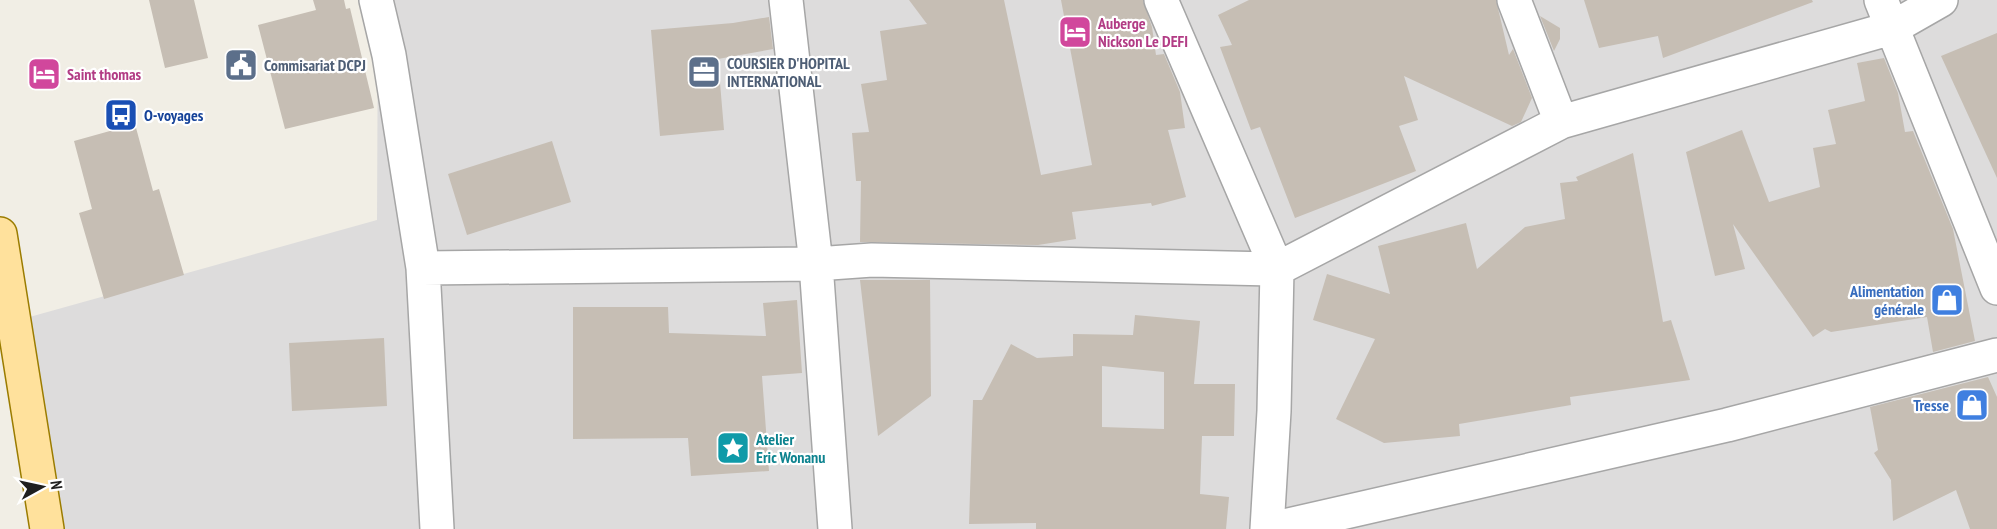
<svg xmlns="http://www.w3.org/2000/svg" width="1997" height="529" viewBox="0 0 1997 529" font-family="'PT Sans Narrow',sans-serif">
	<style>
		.residential { fill: #dddcdc }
		.building { fill: #c6beb4; fill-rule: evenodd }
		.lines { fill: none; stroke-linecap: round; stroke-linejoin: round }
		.minor-casing { stroke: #a6a6a6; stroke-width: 36 }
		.major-casing { stroke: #9b7c00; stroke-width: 36 }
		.minor { stroke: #fff; stroke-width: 33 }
		.major { stroke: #ffe19c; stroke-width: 33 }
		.labels { text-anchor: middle; stroke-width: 4.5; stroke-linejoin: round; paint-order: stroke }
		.hotel-label { font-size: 16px; font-weight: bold; fill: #b23c85; stroke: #fff; text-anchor: start }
		.service-label { font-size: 16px; font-weight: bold; fill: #4e5e75; stroke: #fff; text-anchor: start }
		.transit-label { font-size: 16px; font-weight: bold; fill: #164399; stroke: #fff; text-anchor: start }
		.shop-label { font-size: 16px; font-weight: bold; fill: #366cbe; stroke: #fff; text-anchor: end }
		.culture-label { font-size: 16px; font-weight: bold; fill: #0d838f; stroke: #fff; text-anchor: start }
	</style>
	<rect width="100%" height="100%" fill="#f1eee5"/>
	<path class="residential" d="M378,0H1997V529H65L26,318L377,220Z"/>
	<path class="building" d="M149,0H194L208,58L165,68Z
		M313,0H344L346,9L350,8L374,108L285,129L258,25L316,10Z
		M909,0H1004L1041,175L1092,165L1061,0H1143L1152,27L1156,55L1164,54L1180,92L1185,128L1168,130L1186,197L1152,206L1151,203L1072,212L1076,239L1038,245L860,242L861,181H856L852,133L869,132L861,84L887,80L880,31L927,24Z
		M1249,0H1496L1509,55L1513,49L1532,98L1521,122L1512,126L1404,76L1418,120L1399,126L1416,171L1295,218L1260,127L1251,130L1220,47L1232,45L1218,15Z
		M1584,0H1812L1813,2L1663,58L1658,36L1599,48Z
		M1540,16L1560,28V39L1554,51Z
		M769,17L773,49L718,59L724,130L660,136L651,30L733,23Z
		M1997,33V178L1941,56Z
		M1884,58L1898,93L1905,132L1913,131L1953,229L1975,341L1933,352L1927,317L1831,332L1825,329L1813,337L1733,224L1745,269L1715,276L1686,152L1742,130L1769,202L1820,187L1813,148L1836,144L1828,110L1865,101L1857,63Z
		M135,124L153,191L159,189L184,275L104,299L79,213L92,209L74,141Z
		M552,141L571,202L467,235L448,174Z
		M1633,153L1663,322L1671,320L1690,380L1570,397L1571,405L1459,424L1460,436L1384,443L1336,419L1375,339L1313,320L1327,274L1390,294L1378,246L1466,223L1477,269L1525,227L1565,219L1560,183L1578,181L1576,177Z
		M860,280H930L931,396L878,436Z
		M797,300L802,373L762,376L769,471L691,476L688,438L573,439V307H668L669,333L766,336L763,303Z
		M1135,315L1200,321L1194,384H1235L1234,436H1202L1200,494L1229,497L1226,529H1036V523L969,524L973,400H982L1011,344L1037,358L1073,356V334L1133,335ZM1102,366L1164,372V429L1102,427Z
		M384,338L387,406L292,411L289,343Z
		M1988,377L1997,397V529H1970L1956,490L1893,521L1891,480L1874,453L1878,450L1870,407Z"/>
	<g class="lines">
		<g class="minor-casing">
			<path id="minor" d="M376,0L389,55L423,268L437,529
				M786,0L816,264L835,529
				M1161,0L1277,269L1274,411L1267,529
				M1514,0L1561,122
				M1881,0L1997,288
				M423,268L816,264L872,260L1277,269L1561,122L1892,28L1941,0
				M1271,529L1727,425L1997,355"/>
		</g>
		<g class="major-casing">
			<path id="major" d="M0,234L47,529"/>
		</g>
		<use href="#minor" class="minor"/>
		<use href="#major" class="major"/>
	</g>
	<defs>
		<g id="hotel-square" transform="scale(1.725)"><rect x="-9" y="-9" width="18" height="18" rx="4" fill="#d1479c" stroke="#fff"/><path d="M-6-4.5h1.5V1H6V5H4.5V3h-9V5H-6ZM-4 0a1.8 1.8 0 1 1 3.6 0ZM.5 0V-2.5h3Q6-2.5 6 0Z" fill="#fff"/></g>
		<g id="civic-square" transform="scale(1.725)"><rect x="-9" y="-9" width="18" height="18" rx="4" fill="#5c6f8a" stroke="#fff"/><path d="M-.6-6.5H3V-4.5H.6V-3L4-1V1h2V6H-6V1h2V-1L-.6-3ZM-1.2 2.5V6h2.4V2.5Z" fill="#fff"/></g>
		<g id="office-square" transform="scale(1.725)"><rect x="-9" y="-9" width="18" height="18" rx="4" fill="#5c6f8a" stroke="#fff"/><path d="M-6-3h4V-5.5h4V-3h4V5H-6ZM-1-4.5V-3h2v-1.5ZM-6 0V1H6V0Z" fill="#fff"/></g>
		<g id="bus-square" transform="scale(1.725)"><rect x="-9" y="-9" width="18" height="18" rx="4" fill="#1a4fb4" stroke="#fff"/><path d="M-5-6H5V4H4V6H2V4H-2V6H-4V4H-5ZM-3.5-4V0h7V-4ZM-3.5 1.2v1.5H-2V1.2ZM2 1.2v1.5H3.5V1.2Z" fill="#fff"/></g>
		<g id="shop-square" transform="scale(1.725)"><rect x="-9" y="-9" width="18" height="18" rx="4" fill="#3f7fe0" stroke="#fff"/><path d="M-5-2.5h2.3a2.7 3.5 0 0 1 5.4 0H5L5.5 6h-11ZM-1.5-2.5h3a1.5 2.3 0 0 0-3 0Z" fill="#fff"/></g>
		<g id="sight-square" transform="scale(1.725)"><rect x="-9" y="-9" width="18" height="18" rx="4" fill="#0f9aa8" stroke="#fff"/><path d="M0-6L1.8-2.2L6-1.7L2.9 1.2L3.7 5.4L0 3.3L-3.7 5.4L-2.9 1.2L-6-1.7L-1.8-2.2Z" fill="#fff"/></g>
	</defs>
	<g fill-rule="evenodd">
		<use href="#hotel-square" x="1075" y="32"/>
		<use href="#civic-square" x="241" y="65"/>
		<use href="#office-square" x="704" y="72"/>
		<use href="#hotel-square" x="44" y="74"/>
		<use href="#bus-square" x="121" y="115"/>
		<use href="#shop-square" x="1947" y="300"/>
		<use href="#shop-square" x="1972" y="405"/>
		<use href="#sight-square" x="733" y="448"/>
	</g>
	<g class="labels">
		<g class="hotel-label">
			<text x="1098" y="29">Auberge<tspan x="1098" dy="18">Nickson Le DEFI</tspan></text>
			<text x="67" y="80">Saint thomas</text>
		</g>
		<g class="service-label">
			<text x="727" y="69">COURSIER D'HOPITAL<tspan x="727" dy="18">INTERNATIONAL</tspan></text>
			<text x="264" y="71">Commisariat DCPJ</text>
		</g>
		<g class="transit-label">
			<text x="144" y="121">O-voyages</text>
		</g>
		<g class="shop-label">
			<text x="1924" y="297">Alimentation<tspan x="1924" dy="18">générale</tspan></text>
			<text x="1949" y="411">Tresse</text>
		</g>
		<g class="culture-label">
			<text x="756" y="445">Atelier<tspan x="756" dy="18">Eric Wonanu</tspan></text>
		</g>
	</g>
	<g transform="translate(42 487) rotate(82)" stroke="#ffffff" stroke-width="4.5" paint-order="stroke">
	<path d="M0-4.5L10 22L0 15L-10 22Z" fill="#1f1f1f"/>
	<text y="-9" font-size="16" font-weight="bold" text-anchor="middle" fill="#1f1f1f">N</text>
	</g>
</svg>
